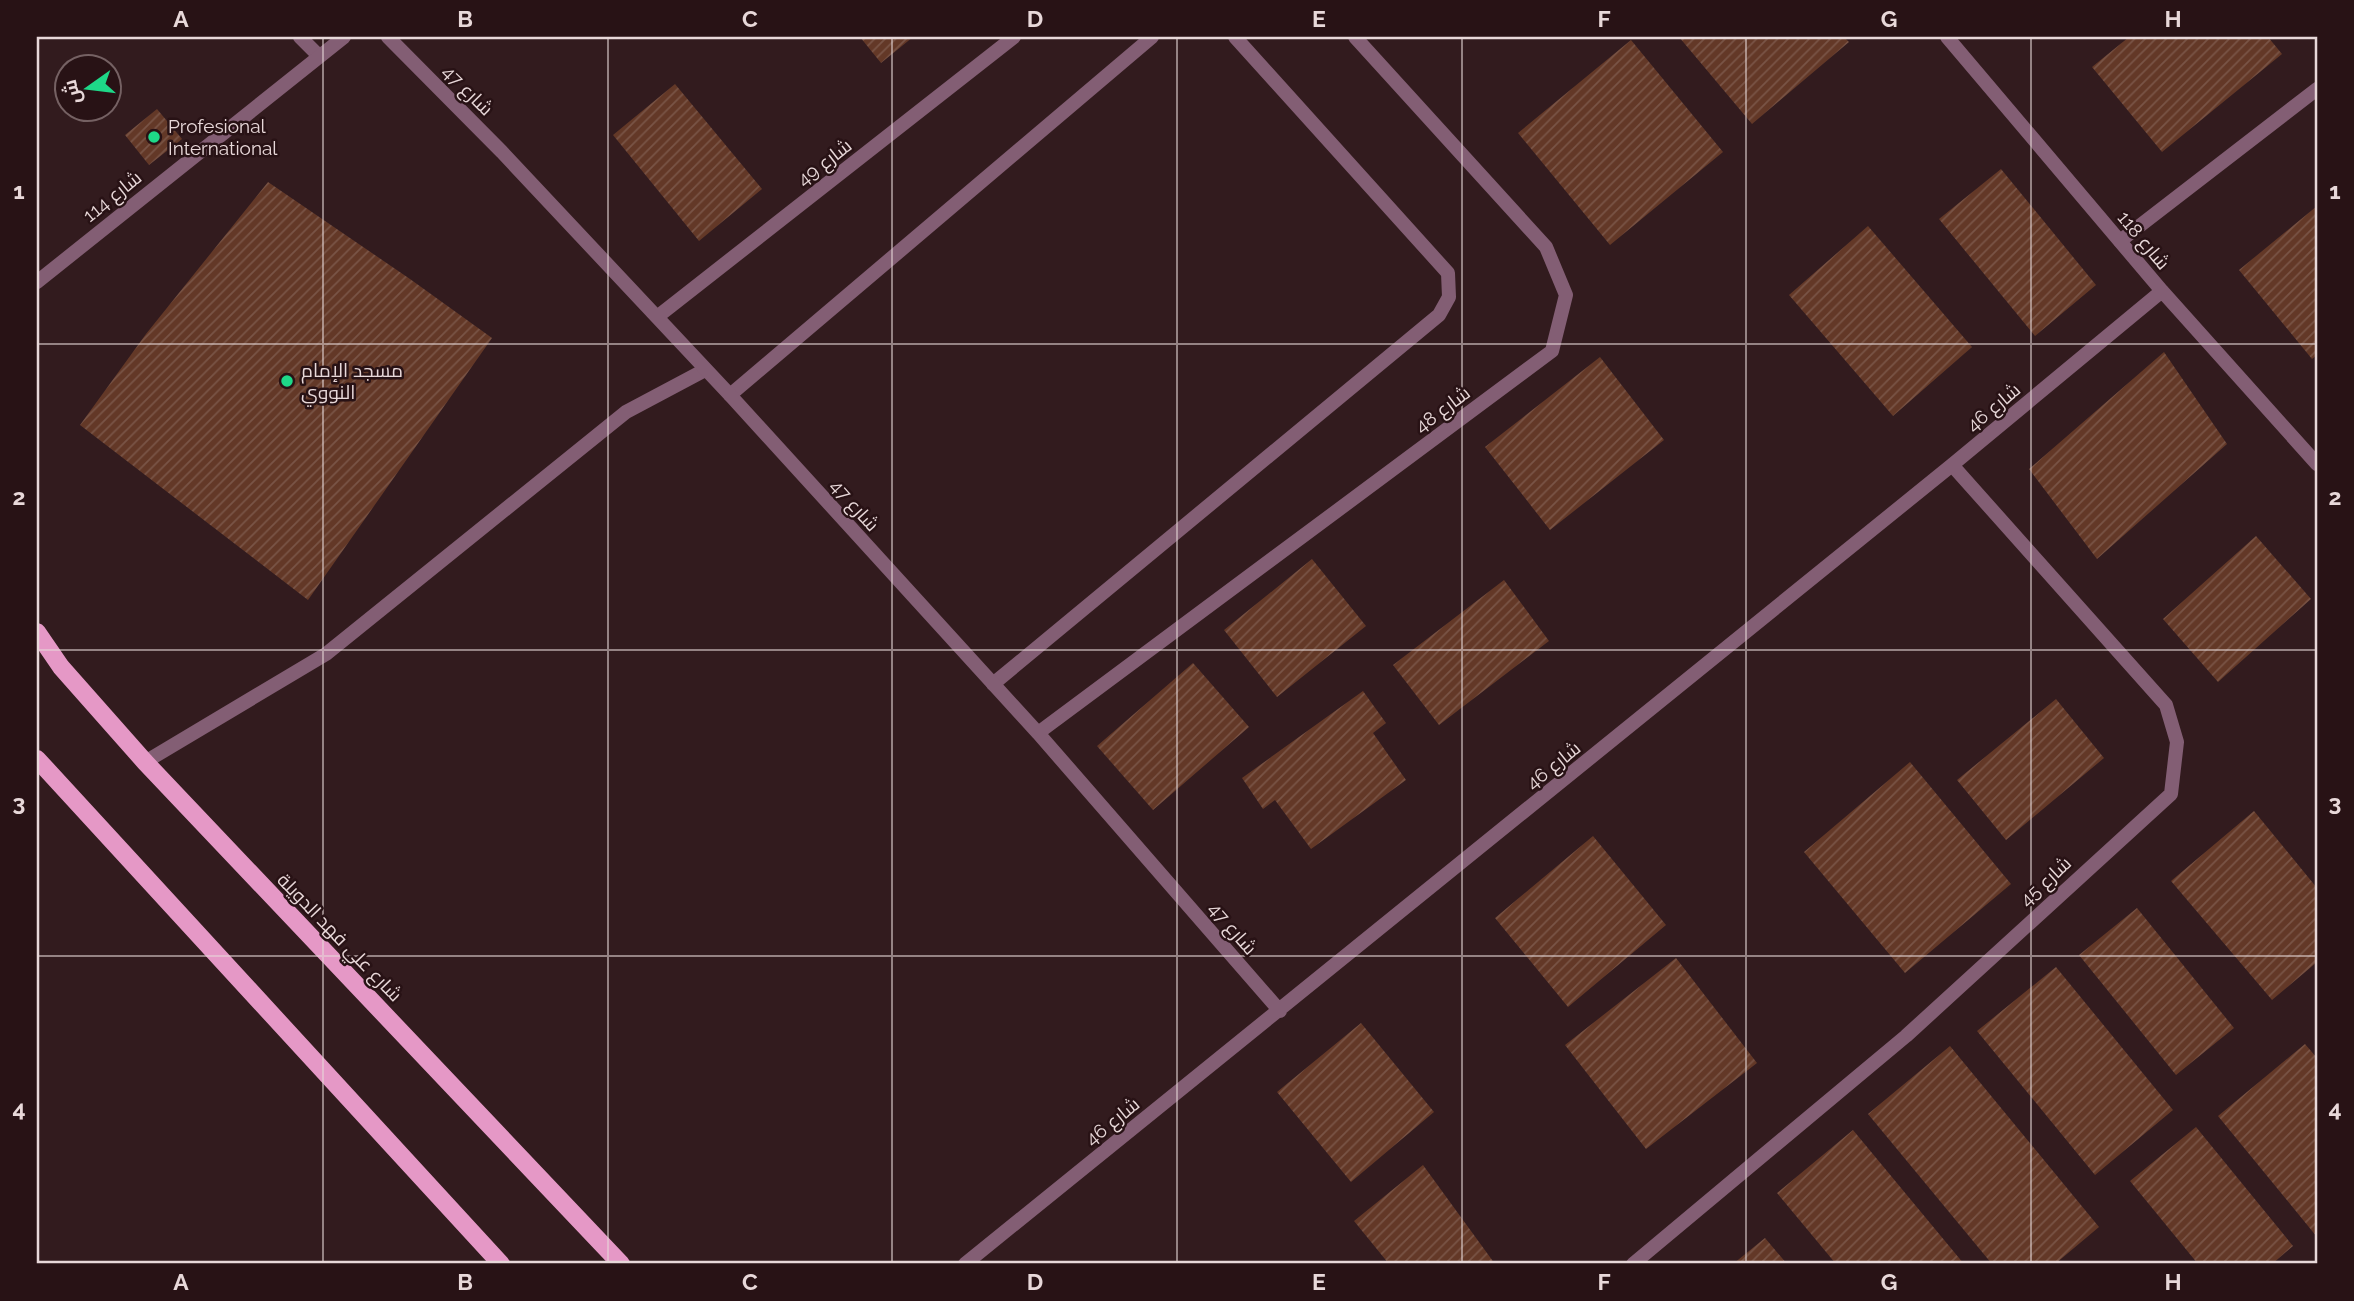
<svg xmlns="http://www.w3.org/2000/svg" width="2354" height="1301" viewBox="0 0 2354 1301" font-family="Raleway,Cairo,sans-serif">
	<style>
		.building { fill: url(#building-hatch) }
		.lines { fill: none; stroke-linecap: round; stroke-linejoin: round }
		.lane { stroke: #835e74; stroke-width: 14 }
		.street { stroke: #835e74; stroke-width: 14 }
		.primary { stroke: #e598c6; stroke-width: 18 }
		.grid { fill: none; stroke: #e8d8d9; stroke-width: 2; stroke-opacity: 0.55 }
		.poi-dot { fill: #1ed888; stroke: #281215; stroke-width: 2.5 }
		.labels { text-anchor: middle; stroke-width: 5; stroke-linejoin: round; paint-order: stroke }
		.street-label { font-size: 19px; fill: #e8d8d9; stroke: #281215 }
		.poi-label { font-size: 19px; fill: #e8d8d9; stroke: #281215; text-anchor: start }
		.neatline { fill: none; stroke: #e8d8d9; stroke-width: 2.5 }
		.grid-label { font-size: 23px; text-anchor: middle; font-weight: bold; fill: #e8d8d9 }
	</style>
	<defs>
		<pattern id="building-hatch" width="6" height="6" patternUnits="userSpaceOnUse" patternTransform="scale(1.75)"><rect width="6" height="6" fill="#633827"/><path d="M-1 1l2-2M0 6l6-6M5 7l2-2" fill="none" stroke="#795446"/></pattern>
	</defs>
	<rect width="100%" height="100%" fill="#321b1e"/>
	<path class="building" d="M860,37H913L881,63Z
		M1679,37H1844L1849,42L1752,124Z
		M2129,37H2268L2282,54L2162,152L2092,67Z
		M1631,40L1723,152L1610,245L1518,133Z
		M675,84L762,189L699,241L613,135Z
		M157,109L182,139L149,165L125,135Z
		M2001,169L2096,285L2035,336L1939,219Z
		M268,182L410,279L492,338L308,600L80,425L146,334Z
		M2317,206V355L2312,359L2239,270Z
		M1868,226L1972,347L1893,416L1789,295Z
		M2164,352L2227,444L2097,559L2029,469Z
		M1600,357L1664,440L1550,530L1485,447Z
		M2256,536L2311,599L2218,682L2163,619Z
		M1312,559L1366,626L1277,697L1224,630Z
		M1504,580L1549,641L1439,725L1393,665Z
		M1193,663L1249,727L1153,810L1097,746Z
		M1363,691L1386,723L1373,733L1406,780L1311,849L1275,800L1263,809L1242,778Z
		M2056,699L2104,758L2006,840L1957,780Z
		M1910,762L2011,884L1905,973L1804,852Z
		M2254,811L2317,888V962L2272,1000L2171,881Z
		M1593,836L1666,925L1568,1007L1495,918Z
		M2137,908L2234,1028L2176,1075L2079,955Z
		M1676,958L1757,1063L1646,1149L1565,1045Z
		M2056,967L2173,1110L2095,1175L1977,1031Z
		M1361,1023L1434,1112L1351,1182L1277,1092Z
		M2305,1044L2317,1058V1237L2218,1116Z
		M1950,1046L2099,1227L2055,1264H1992L1868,1114Z
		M2196,1127L2293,1246L2272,1264H2198L2130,1181Z
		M1853,1130L1964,1264H1836L1777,1193Z
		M1423,1165L1495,1264H1389L1354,1221Z
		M1765,1238L1787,1264H1733Z"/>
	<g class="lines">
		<path class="lane" d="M300,37L318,55
			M2120,241L2317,89
			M730,395L1152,37
			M993,684L1439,315L1449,297L1448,273L1235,37
			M145,762L326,654L626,412L705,370"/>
		<path class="street" d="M388,37L502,152L730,395L1038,733L1280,1011
			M1947,37L2162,291L2317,464
			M37,282L344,37
			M657,317L1014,37
			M1038,733L1552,351L1566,295L1546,247L1355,37
			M965,1264L1952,465L2162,291
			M1633,1264L1906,1036L2171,794L2177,742L2166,705L1952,465"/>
		<path class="primary" d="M37,632L61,667L145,762L621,1264
			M37,759L501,1264"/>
	</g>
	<path class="grid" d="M323,37V1264M608,37V1264M892,37V1264M1177,37V1264M1462,37V1264M1746,37V1264M2031,37V1264M37,344H2317M37,650H2317M37,956H2317"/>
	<g class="poi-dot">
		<circle cx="154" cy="137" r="7"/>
		<circle cx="287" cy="381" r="7"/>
	</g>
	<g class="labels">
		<g class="street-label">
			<text transform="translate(468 90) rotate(45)" y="7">شارع 47</text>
			<text transform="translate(824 162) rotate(-38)" y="7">شارع 49</text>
			<text transform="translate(112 196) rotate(-39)" y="7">شارع 114</text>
			<text transform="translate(2144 240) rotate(50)" y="7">شارع 118</text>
			<text transform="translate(1993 407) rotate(-40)" y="7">شارع 46</text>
			<text transform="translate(1442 409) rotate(-37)" y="7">شارع 48</text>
			<text transform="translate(855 505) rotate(48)" y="7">شارع 47</text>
			<text transform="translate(1553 765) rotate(-39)" y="7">شارع 46</text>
			<text transform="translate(2045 881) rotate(-43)" y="7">شارع 45</text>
			<text transform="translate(1233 928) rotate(49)" y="7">شارع 47</text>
			<text transform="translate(340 937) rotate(46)" y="7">شارع علي فهد الدويلة</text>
			<text transform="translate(1112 1121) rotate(-39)" y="7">شارع 46</text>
		</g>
		<g class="poi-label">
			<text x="168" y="133">Profesional<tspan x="168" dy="22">International</tspan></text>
			<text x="301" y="377">مسجد الإمام<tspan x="301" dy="22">النووي</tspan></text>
		</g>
	</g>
	<rect width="2354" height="1301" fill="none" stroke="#281215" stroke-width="77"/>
	<g transform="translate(88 88) rotate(256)"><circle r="33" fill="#281215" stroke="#756163" stroke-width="2"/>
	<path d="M0-5L12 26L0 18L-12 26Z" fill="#1ed888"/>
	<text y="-10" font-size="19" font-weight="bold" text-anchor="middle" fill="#e8d8d9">ش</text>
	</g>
	<rect x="38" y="38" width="2278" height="1224" class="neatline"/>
	<g class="grid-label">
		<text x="181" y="27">A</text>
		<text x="465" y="27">B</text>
		<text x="750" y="27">C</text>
		<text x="1035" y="27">D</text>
		<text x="1319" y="27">E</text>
		<text x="1604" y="27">F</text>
		<text x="1889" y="27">G</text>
		<text x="2173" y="27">H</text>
		<text x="19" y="199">1</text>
		<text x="2335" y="199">1</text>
		<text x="19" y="505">2</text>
		<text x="2335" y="505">2</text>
		<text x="19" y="811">3</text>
		<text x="2335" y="811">3</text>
		<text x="19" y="1117">4</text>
		<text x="2335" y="1117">4</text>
		<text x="181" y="1290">A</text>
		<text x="465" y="1290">B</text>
		<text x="750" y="1290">C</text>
		<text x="1035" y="1290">D</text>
		<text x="1319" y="1290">E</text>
		<text x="1604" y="1290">F</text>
		<text x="1889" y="1290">G</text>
		<text x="2173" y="1290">H</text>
	</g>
</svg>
